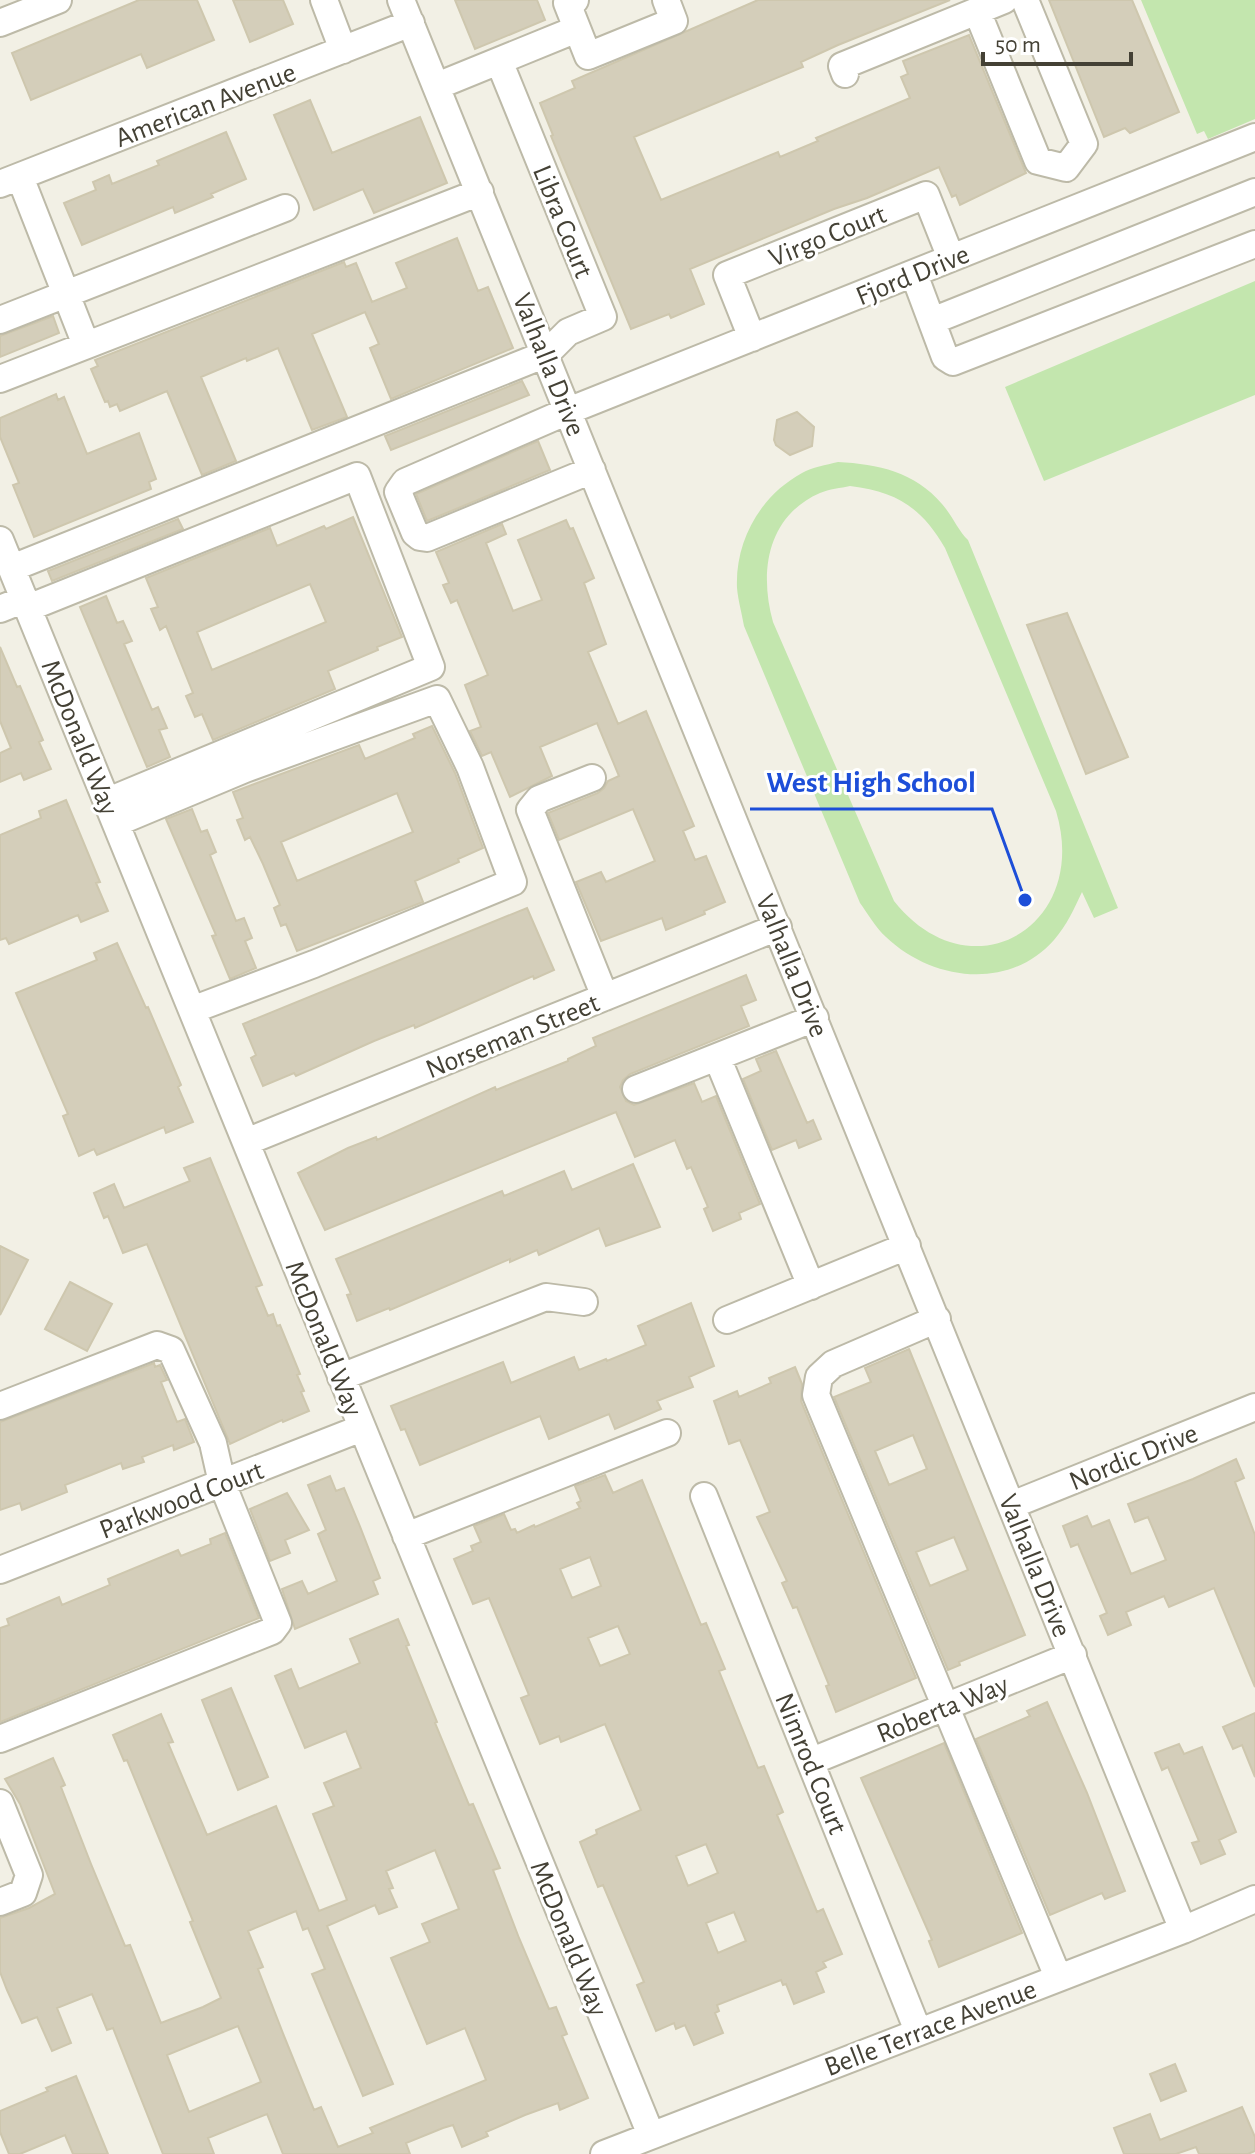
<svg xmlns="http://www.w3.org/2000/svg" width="1255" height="2154" viewBox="0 0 1255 2154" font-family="'Alegreya Sans',sans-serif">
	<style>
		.green { fill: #c3e6ae; fill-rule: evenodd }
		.building { fill: #d4ceba; stroke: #cec7ae; stroke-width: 2; fill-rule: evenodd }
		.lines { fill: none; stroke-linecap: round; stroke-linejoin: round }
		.minor-casing { stroke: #bdbaa8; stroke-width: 30 }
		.minor { stroke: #fff; stroke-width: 26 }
		.labels { text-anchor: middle; stroke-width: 6; stroke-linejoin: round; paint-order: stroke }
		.street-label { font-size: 28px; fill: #444135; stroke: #fff }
		.leader { fill: none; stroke: #1d4ed8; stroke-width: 3 }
		.callout-dot { fill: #1d4ed8; stroke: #fff; stroke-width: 3 }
		.callout-label { font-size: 30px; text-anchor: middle; font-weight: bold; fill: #1d4ed8; stroke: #fff; stroke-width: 6; stroke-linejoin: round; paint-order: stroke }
	</style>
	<rect width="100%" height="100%" fill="#f2f0e5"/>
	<path class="green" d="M1141,0H1255V119L1208,139L1204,131L1197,134Z
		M1255,281V395L1044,481L1005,387Z
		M838,462C878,464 915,472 942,504C952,515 959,532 968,540L1118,908L1094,918L1082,892C1074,909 1067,925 1054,940C1009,991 932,981 886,937C876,928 868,914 860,903L744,626C742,614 738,600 737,588C735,541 760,496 802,473C812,467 826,465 838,462ZM850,486C897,492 921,507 945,548L1056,811C1091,927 970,997 894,901L773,622C759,572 767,516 820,493C829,489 841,488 850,486Z"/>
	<path class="building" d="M139,0H197L214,40L147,68L141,54L31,100L12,53Z
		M233,0H283L293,24L250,42Z
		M455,0H537L545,20L475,49Z
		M758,0H950L838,45L801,62L803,67L634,137L661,200L778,152L780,157L818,141L816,138L910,98L901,77L908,74L903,61L969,35L1026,173L960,205L956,195L952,197L939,167L867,198L834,209L690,269L704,304L671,318L669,314L631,329L551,136L553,135L540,103L575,88L572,81Z
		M1049,0H1132L1179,112L1130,133L1125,128L1104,137Z
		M310,100L332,153L420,117L447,183L374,213L363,189L314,210L274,115Z
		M226,132L246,179L211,194L213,197L175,213L173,207L82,245L64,203L96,190L93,182L109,175L112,184L159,165L157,161Z
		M457,238L478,291L488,287L513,348L391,399L370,348L379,344L365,312L312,334L347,417L312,430L278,348L247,361L246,358L201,377L236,461L202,475L167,391L120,411L117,404L110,407L108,401L105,402L91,369L98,366L95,360L344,262L346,267L356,263L372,302L407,288L396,263Z
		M53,316L59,333L0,357V336Z
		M522,381L529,395L391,450L385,436Z
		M56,394L58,400L64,397L87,454L139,433L156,479L149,482L151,489L34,537L13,485L19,483L0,437V418Z
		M797,412L814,427L812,446L790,455L776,445L774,440L777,420Z
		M538,441L550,470L427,521L416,494Z
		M353,517L402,637L377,647L378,650L328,671L335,689L213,740L202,714L195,717L186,696L193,693L166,626L160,630L151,609L158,607L146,578L270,528L277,546L324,526L326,529ZM310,584L326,622L212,670L197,632Z
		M178,519L183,529L52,581L48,571Z
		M566,520L570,529L573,528L594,578L584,583L606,644L588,652L618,724L646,711L694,826L683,831L695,860L706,856L725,902L704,911L705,914L666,930L662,918L601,941L576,882L601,872L606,882L655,861L633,809L559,840L548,813L598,793L604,788L608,781L619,776L597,723L540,747L552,776L510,797L491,752L482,756L470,731L481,727L465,685L488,675L457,600L451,603L443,585L449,583L436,552L502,524L506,534L486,543L513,611L542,600L518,540Z
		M106,596L117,623L123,621L132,641L124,644L152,710L158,707L167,728L159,730L170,757L147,767L80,607Z
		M1067,613L1128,757L1086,774L1027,625Z
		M0,647L17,687L20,686L43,740L39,742L51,769L24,780L21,773L0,782V753L11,748L0,721Z
		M432,726L455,773L483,848L458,859L459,862L415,881L423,902L297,951L286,924L281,926L274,908L280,905L263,864L250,837L245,840L237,820L243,818L233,792L359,745L365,759L415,738L413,734ZM397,793L413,832L297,881L281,842Z
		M66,800L100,882L96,883L108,911L81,922L78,915L9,944L6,938L0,940V835L41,818L39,811Z
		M192,809L201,832L207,830L216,852L210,855L236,921L244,918L252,938L245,941L256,968L230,979L212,936L216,935L166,819Z
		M527,908L554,970L534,979L533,976L415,1028L414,1025L374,1041L296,1076L294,1073L263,1086L251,1058L256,1055L243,1024Z
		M117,943L146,1008L148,1007L181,1085L178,1087L193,1122L166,1133L164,1127L97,1155L94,1149L79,1156L63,1116L68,1114L16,993L97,960L94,953Z
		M746,975L756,1000L741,1006L749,1026L630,1074L623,1080L620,1087L626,1101L634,1105L694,1083L702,1102L716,1096L760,1204L739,1213L741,1219L713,1231L704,1209L708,1207L691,1167L687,1169L675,1140L635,1157L616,1112L325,1230L298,1173L348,1148L376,1137L377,1140L495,1087L496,1090L568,1061V1059L596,1046L593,1038Z
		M776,1051L807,1123L813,1120L821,1139L799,1148L796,1140L772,1150L743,1079L761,1071L756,1059Z
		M210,1158L262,1285L256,1287L268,1316L273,1314L277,1326L280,1325L300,1374L297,1375L304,1391L301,1392L309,1411L283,1422L282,1420L230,1444L147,1244L123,1253L108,1216L104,1218L94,1193L114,1184L124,1208L190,1181L184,1168Z
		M633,1164L660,1227L606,1246L599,1228L539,1255L537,1250L510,1262V1259L390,1310L389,1308L357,1321L347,1295L351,1294L336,1259L502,1191L504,1196L564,1171L572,1190Z
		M0,1246L28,1260L0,1315Z
		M70,1282L112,1304L87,1351L45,1329Z
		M691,1303L714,1366L689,1377L693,1387L657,1401L661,1409L615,1429L609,1414L549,1439L540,1416L420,1465L405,1429L401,1430L391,1406L503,1362L511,1383L574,1357L579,1370L606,1359L607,1361L646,1345L638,1326Z
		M909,1349L1025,1635L959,1662L960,1665L948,1670L834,1397L871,1382L865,1368ZM913,1435L927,1469L889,1485L875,1451ZM954,1537L968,1570L930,1586L916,1552Z
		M154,1363L155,1367L160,1365L167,1380L161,1382L177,1422L185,1419L194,1442L174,1450L173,1445L142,1457L144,1462L123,1469L121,1463L91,1475L65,1485L67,1492L22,1510L20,1503L0,1510V1422Z
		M795,1367L802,1384L801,1401L916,1678L836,1712L826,1686L829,1685L797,1607L793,1608L782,1583L787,1581L757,1517L770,1512L740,1440L729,1444L714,1401L737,1391L739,1397L771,1383L769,1378Z
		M1236,1459L1244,1478L1235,1482L1255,1535V1687L1214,1588L1169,1607L1164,1596L1126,1612L1131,1625L1108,1635L1100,1616L1107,1613L1078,1544L1071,1547L1063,1526L1087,1516L1092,1527L1109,1520L1131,1574L1166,1560L1148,1517L1135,1522L1128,1504L1193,1479Z
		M605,1475L613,1493L642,1480L701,1625L706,1623L725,1669L719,1671L758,1768L764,1766L783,1812L777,1815L817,1912L823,1909L842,1954L823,1962L826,1967L816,1972L824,1992L794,2004L786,1984L783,1985L781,1980L717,2005L719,2011L715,2013L723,2033L694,2045L685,2025L676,2029L674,2023L656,2031L637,1985L644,1982L603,1885L598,1887L580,1842L597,1834L596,1830L641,1810L605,1724L561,1742L559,1736L540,1744L521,1698L529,1695L489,1598L473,1604L454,1559L473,1551L471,1546L481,1542L474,1526L504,1514L511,1530L515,1529L517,1533L534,1525L535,1527L580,1508L577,1503L581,1501L575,1486ZM590,1557L601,1586L572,1598L560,1569ZM618,1626L630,1654L600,1666L588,1638ZM706,1844L718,1873L688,1886L676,1856ZM734,1912L746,1941L718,1953L706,1923Z
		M330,1476L336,1491L344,1488L359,1524L380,1578L373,1581L378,1594L295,1629L282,1589L302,1581L308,1594L337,1581L318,1534L326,1530L308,1485Z
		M287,1493L309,1530L285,1540L290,1553L270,1561L250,1509Z
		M225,1533L259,1618L0,1722V1628L9,1625L7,1619L59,1597L62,1605L110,1585L108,1579L178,1550L181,1556L211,1544L210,1539Z
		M398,1619L409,1645L406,1646L437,1722L435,1723L469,1805L473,1804L500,1868L493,1870L519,1938L549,2009L556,2007L567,2034L562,2036L588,2098L560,2110L558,2103L525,2115L486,2132L488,2136L462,2147L453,2125L443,2128L406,2143L410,2154H283L267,2114L208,2138L214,2154H163L113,2028L107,2030L92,1994L57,2008L71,2043L52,2051L37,2017L22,2023L7,1990L0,1972V1918L29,1908L55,1894L20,1804L5,1779L53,1758L65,1785L61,1787L91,1864L125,1946L130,1945L161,2023L203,2007L221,1998L190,1922L193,1921L161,1843L127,1760L124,1761L113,1735L161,1714L173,1742L168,1743L207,1835L276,1806L319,1911L347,1900L313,1814L334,1806L324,1783L361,1768L346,1731L305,1748L275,1676L291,1669L299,1689L360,1663L350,1639ZM435,1850L459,1909L422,1924L430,1942L391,1958L427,2044L465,2028L486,2080L370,2128L373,2133L338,2147L321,2107L314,2110L284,2036L258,1969L263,1967L248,1931L296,1911L303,1930L308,1928L325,1969L312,1974L363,2096L393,2084L327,1926L375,1905L379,1914L397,1907L389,1889L393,1888L386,1871ZM238,2026L261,2082L189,2112L167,2055Z
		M231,1688L268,1777L238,1790L202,1700Z
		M1047,1702L1087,1793L1125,1891L1105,1899L1102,1893L1050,1915L976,1739L1030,1716L1027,1711Z
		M1255,1713V1777L1242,1745L1233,1749L1223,1727Z
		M944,1743L1022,1933L939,1967L929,1941L932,1940L861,1778Z
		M1179,1744L1184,1754L1202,1747L1236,1832L1219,1840L1225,1854L1201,1864L1192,1843L1199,1841L1168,1767L1162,1770L1155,1753Z
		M1175,2064L1186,2091L1161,2101L1150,2074Z
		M76,2076L108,2154H73L65,2135L20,2154H9L0,2132V2111L48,2091L46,2088Z
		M1242,2107L1255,2137V2151L1248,2154H1199L1196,2147L1176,2154H1124L1114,2128L1150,2114L1160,2140Z"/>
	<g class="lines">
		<g class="minor-casing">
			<path id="minor" d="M324,0L343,50
				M401,0L1183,1930
				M575,0L567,3L588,56L674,21L666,0
				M977,11L1038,161L1066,168L1084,144L1025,0
				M0,23L58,0
				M845,74L842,66L1004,0
				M437,86L577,29
				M20,177L86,345
				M0,184L411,23
				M914,274L945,357L953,362L1255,244
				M0,320L285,208
				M932,321L1255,192
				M752,338L727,275L926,195L951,258
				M0,379L480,192
				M592,470L427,538L420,537L415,533L398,492L405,482L568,411L1255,137
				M0,540L651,2135
				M12,568L546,354L568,332L603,317L499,61
				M28,608L357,476L431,667L108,801
				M0,609L25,599
				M592,778L539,799L530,810L605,997
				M116,823L245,769L437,699L470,767L513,882L314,964L192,1010
				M717,1057L811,1286
				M636,1089L815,1018
				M246,1142L778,927
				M937,1319L833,1364L819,1377L816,1395L1058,1977
				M727,1320L907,1246
				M341,1377L546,1297L584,1302
				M0,1406L157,1345L171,1350L213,1443L222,1483L278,1623L272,1631L0,1739
				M704,1496L918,2031
				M1012,1505L1255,1407
				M406,1536L667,1433
				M0,1570L362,1428
				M812,1761L1073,1655
				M0,1803L29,1875L23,1893L0,1902
				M604,2154L1183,1930L1255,1899"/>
		</g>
		<use href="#minor" class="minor"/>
	</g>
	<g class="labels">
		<g class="street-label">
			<text transform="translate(205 104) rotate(-21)" y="10">American Avenue</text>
			<text transform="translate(564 221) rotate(68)" y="10">Libra Court</text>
			<text transform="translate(827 235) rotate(-22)" y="10">Virgo Court</text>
			<text transform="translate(912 274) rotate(-22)" y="10">Fjord Drive</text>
			<text transform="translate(550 364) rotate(68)" y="10">Valhalla Drive</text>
			<text transform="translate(81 737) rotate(68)" y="10">McDonald Way</text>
			<text transform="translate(793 965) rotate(68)" y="10">Valhalla Drive</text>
			<text transform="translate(512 1035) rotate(-22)" y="10">Norseman Street</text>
			<text transform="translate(325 1338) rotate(68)" y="10">McDonald Way</text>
			<text transform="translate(1133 1456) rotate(-22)" y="10">Nordic Drive</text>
			<text transform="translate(181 1499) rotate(-21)" y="10">Parkwood Court</text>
			<text transform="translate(1036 1565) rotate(68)" y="10">Valhalla Drive</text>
			<text transform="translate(942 1708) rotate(-22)" y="10">Roberta Way</text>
			<text transform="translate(812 1763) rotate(68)" y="10">Nimrod Court</text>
			<text transform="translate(570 1938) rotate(68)" y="10">McDonald Way</text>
			<text transform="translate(930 2027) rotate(-21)" y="10">Belle Terrace Avenue</text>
		</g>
	</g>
	<path class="leader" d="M1025 900L992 809H750"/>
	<circle class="callout-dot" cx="1025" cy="900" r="8"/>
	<g class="callout-label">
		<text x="871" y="792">West High School</text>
	</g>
	<path d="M983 52v12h148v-12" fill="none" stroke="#444135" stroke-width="4"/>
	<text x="995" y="52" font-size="24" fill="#444135" stroke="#ffffff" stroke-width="6" paint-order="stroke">50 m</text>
</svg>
